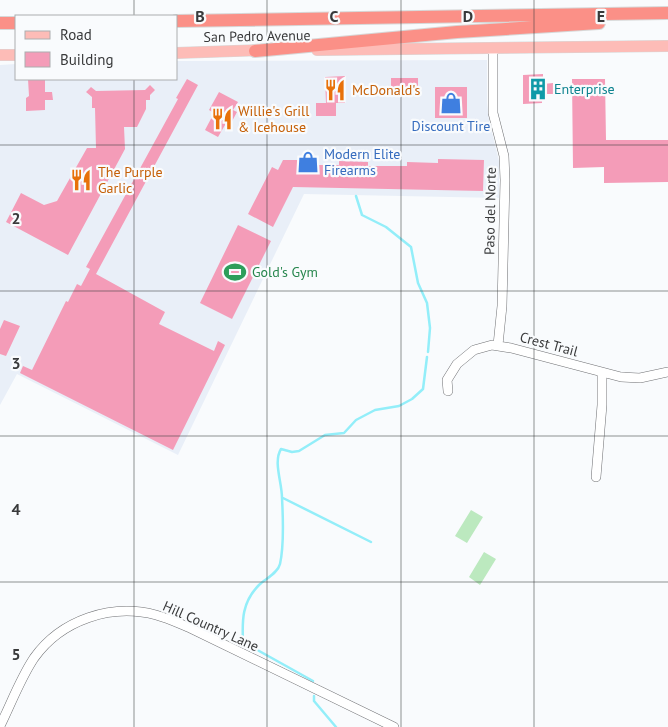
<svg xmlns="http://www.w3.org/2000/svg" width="668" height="727" viewBox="0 0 668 727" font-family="'PT Sans',sans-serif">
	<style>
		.built { fill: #e9eff8 }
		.green { fill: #bce9bf }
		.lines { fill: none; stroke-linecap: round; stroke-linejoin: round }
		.stream { stroke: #93eef9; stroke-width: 2.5 }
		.building { fill: #f49cb8 }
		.minor-casing { stroke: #707174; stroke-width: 10 }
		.major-casing { stroke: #d7d8d8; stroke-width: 12 }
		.highway-casing { stroke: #d7d8d8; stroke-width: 14 }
		.minor { stroke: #fff; stroke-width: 9 }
		.major { stroke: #fdbcb7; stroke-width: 11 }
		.highway { stroke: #fb9087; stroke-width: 12 }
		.grid { fill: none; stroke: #393a3b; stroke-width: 1; stroke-opacity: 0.55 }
		.labels { text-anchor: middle; stroke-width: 4.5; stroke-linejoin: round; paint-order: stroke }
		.street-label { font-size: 14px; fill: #393a3b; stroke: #f9fbfd }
		.culture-label { font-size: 14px; fill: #0d838f; stroke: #f9fbfd; text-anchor: start }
		.food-label { font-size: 14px; fill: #c56008; stroke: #f9fbfd; text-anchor: start }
		.shop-label { font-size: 14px; fill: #366cbe; stroke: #f9fbfd }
		.leisure-label { font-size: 14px; fill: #27864d; stroke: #f9fbfd; text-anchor: start }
		.grid-label { font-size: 16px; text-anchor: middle; font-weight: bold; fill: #393a3b; stroke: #f9fbfd; stroke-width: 4.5; stroke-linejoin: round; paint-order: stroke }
	</style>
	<rect width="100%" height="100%" fill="#f9fbfd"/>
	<path class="built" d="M487,60V103L489,120L499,161V198L304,194L178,455L17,374L0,405V65L16,64V79H176V61Z"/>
	<path class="green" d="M471,510L483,517L467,543L455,536Z
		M484,552L496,559L480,585L469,577Z"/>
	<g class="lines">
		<path class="stream" d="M356,196L362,215L386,227L411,247L418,283L427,303L430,328L428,352
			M283,498L371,542
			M313,681L243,642C242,620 242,602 259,585C265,579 278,573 280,564C284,546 283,516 282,498C282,482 273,462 281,449L292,452L299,451L325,435L344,433L356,420L375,410L399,406L412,399L423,389L427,357
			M314,696V701L336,727"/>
	</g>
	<path class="building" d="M543,74V84L553,83L554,94H542V103L523,104V75Z
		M345,76V103H336V116H316V103H326L325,77Z
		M391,78H418V91H391Z
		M28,79H45V92H52L53,100H45V110L26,111V98L29,96Z
		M187,79L198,85L96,274L165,312L159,324L214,351L218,341L225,345L173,450L20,373L23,366L32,370L66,301L68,302L77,284L81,286L90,269L86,267L178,99L176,98Z
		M572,79H605L606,140H668V182L604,183V167L573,168Z
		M150,85L155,90L150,95V100H146V109L137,127H124L125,149L68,255L6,222L21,193L44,205L57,201L87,148H96L95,108H92V97L86,92L91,87L96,91L145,90Z
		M435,87H467V118H435Z
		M219,92L238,102L233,110L237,112L229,127L225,125L218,137L205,130L214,113L209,110Z
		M438,159L484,160L483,191L293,187L273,227L248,214L272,167L278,170L283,160H306V165H339V161L368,162V166H407V162L438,163Z
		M238,225L271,241L232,319L200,303Z
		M4,320L20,326L6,356L0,354V329Z"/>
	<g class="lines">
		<g class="minor-casing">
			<path id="minor" d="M493,48V113L504,156L505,180L502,306L498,345
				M448,391L447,380L457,364L474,350L492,345L511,348L621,377L640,378L668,372
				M596,477L602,405V372
				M0,726C11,704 20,679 34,658C61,620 111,603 156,615C167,618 178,623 188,627L394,727"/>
		</g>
		<g class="major-casing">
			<path id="major" d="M317,50L668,46
				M176,53L264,50
				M0,55H16"/>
		</g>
		<g class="highway-casing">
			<path id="highway" d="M176,21L668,13
				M0,23H16
				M255,51L457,32L599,23"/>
		</g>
		<use href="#minor" class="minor"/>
		<use href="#major" class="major"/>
		<use href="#highway" class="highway"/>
	</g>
	<path class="grid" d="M134,0V16M267,0V727M401,0V727M534,0V727M134,79V727M0,145H668M0,291H668M0,436H668M0,582H668"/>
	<defs>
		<g id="building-bare" transform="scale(1.725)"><path d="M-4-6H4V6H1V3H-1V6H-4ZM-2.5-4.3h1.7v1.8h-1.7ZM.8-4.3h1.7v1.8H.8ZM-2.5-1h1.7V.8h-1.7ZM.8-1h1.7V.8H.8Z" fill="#0f9aa8" stroke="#f9fbfd" stroke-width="2.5" paint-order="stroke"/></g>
		<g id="restaurant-bare" transform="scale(1.725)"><path d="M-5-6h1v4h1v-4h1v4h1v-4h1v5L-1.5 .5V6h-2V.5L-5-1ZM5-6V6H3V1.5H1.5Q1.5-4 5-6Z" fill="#e8710a" stroke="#f9fbfd" stroke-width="2.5" paint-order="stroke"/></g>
		<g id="shop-bare" transform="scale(1.725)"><path d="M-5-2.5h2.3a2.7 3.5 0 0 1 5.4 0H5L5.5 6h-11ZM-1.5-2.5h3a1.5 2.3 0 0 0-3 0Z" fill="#3f7fe0" stroke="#f9fbfd" stroke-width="2.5" paint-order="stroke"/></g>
		<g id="stadium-bare" transform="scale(1.725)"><path d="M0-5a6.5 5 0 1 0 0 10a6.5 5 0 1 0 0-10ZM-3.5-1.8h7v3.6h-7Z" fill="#2e9e5b" stroke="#f9fbfd" stroke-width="2.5" paint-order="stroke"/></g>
	</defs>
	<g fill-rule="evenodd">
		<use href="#building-bare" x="538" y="89"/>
		<use href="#restaurant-bare" x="335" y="90"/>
		<use href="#shop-bare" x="451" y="103"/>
		<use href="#restaurant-bare" x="222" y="119"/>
		<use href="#shop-bare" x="308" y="162"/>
		<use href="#restaurant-bare" x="81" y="180"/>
		<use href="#stadium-bare" x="235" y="272"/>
	</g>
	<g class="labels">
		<g class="street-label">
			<text transform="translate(257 36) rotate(-1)" y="5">San Pedro Avenue</text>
			<text transform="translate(490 211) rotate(-89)" y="5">Paso del Norte</text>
			<text transform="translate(549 344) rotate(15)" y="5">Crest Trail</text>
			<text transform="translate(211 626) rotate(24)" y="5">Hill Country Lane</text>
		</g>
		<g class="culture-label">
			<text x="554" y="94">Enterprise</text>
		</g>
		<g class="food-label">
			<text x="352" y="95">McDonald's</text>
			<text x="238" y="116">Willie's Grill<tspan x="238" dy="16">&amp; Icehouse</tspan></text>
			<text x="98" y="177">The Purple<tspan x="98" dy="16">Garlic</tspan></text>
		</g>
		<g class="shop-label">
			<text x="451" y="131">Discount Tire</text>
			<text x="324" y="159" text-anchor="start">Modern Elite<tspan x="324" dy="16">Firearms</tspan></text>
		</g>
		<g class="leisure-label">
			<text x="252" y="277">Gold's Gym</text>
		</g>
	</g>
	<g class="grid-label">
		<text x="200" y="22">B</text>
		<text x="334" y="22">C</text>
		<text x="468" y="22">D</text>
		<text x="601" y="22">E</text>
		<text x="16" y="224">2</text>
		<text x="16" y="369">3</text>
		<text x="16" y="515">4</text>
		<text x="16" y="660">5</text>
	</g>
	<rect x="15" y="15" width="162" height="65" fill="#f9fbfd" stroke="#acaeaf"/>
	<rect x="25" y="31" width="25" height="8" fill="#fdbcb7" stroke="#acaeaf"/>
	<text x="60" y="40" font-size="15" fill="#393a3b">Road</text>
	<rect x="25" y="52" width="25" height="15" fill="#f49cb8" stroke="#acaeaf"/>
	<text x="60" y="65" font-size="15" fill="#393a3b">Building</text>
</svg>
